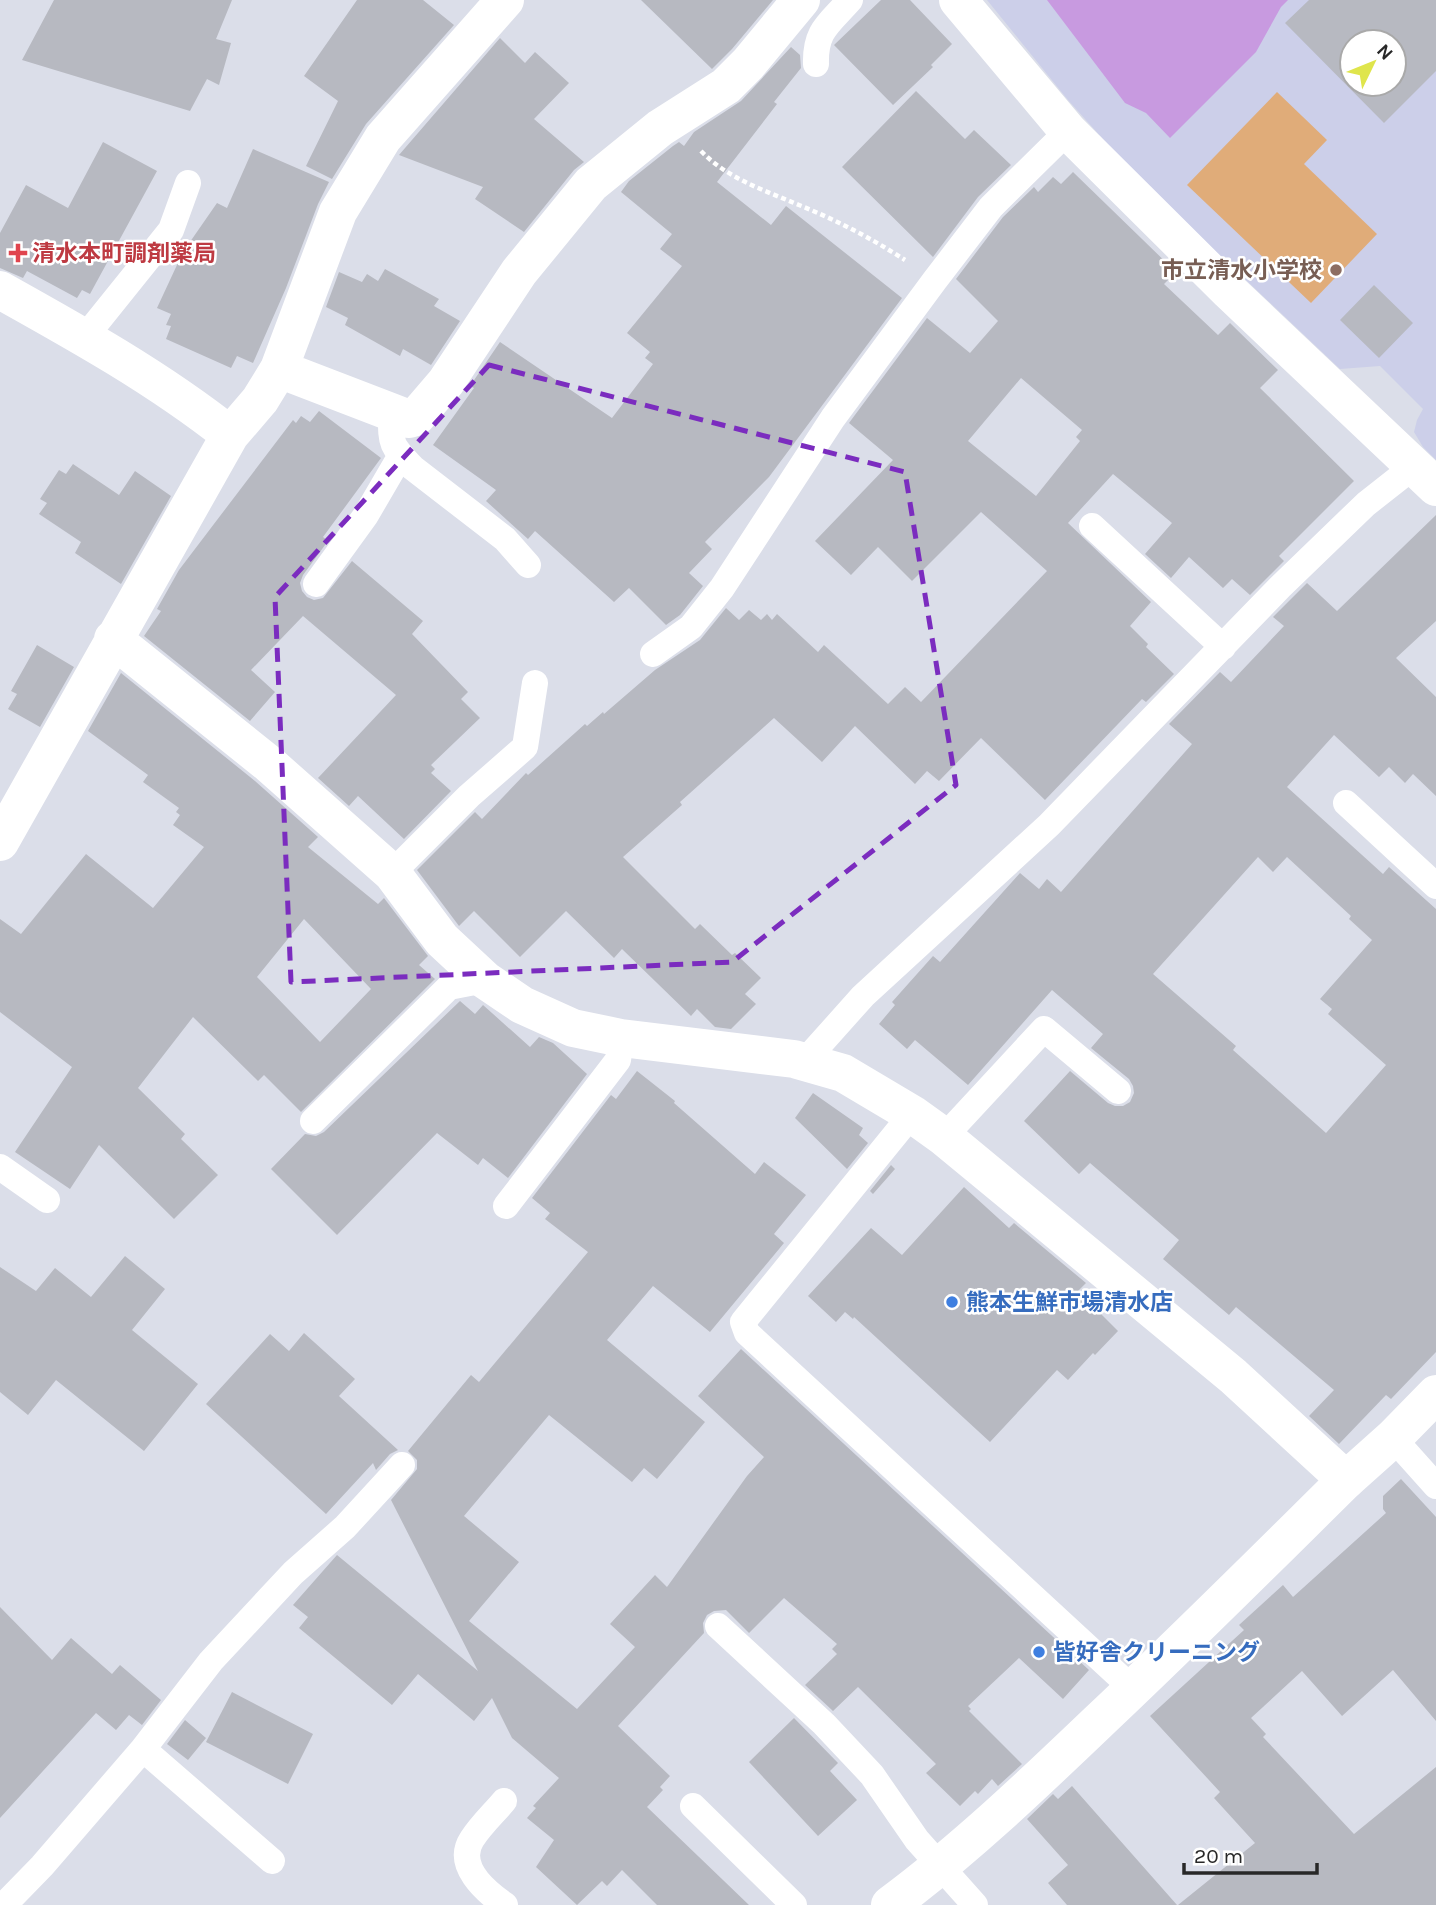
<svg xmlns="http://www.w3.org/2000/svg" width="1436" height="1905" viewBox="0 0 1436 1905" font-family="Karla,'Noto Sans JP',sans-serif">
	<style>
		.education { fill: #cccfe9; fill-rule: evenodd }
		.pitch { fill: #c89ae0 }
		.water { fill: #e0ac79 }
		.building { fill: #b7b9c1; fill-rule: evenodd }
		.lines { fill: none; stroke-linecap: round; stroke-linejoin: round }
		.path { stroke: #fff; stroke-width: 4.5; stroke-dasharray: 5 3.5; stroke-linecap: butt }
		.service { stroke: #fff; stroke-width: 26 }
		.minor { stroke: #fff; stroke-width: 38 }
		.tertiary { stroke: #fff; stroke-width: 38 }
		.marked { fill: none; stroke: #7b2cbf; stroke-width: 5; stroke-dasharray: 14 9; stroke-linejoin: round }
		.health-dot { fill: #e0444e; stroke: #fff; stroke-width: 2.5 }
		.education-dot { fill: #8d6e63; stroke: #fff; stroke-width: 2.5 }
		.shop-dot { fill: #3f7fe0; stroke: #fff; stroke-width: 2.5 }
		.labels { text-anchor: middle; stroke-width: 5; stroke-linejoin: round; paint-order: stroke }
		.health-label { font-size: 23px; font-weight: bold; fill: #be3a42; stroke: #fff; text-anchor: start }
		.education-label { font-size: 23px; font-weight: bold; fill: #785e54; stroke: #fff; text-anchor: end }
		.shop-label { font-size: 23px; font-weight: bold; fill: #366cbe; stroke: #fff; text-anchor: start }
	</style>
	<rect width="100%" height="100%" fill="#dbdee9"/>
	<path class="education" d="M987,0H1436V460L1423,447L1414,432L1417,420L1423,409L1380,366L1340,369L1135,175L1068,100ZM1352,42H1394V84H1352Z"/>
	<path class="pitch" d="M1047,0H1288L1281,7L1256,52L1170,138L1146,113L1125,103Z"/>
	<path class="water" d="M1277,92L1327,140L1304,164L1377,234L1311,303L1187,185Z"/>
	<path class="building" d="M54,0H232L216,39L231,43L219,85L207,79L190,111L22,60Z
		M357,0H423L454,25L366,124L332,179L306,166L338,101L304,76Z
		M641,0H773L732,49L712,69Z
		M881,0H910L952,44L931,65L933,67L893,105L834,45Z
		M1309,0H1436V71L1384,123L1285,23ZM1352,42H1394V84H1352Z
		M500,38L525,63L535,52L569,83L534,119L584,162L574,170L524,232L475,199L483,187L399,155Z
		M791,47L800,55L801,68L774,102L777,104L717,182L771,225L786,206L902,298L769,477L705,542L712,549L689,573L703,586L680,615L666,625L629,588L614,602L535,531L528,539L486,501L496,490L433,445L474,388L470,386L500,342L612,418L653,364L645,358L650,352L627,333L682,266L660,249L672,234L621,192L629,181L673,146L679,142L684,146L694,132L741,101Z
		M916,91L965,139L974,130L1011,165L978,197L933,257L842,167Z
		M103,142L157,171L90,294L82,290L77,298L27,271L23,278L0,268V233L26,185L68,208Z
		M253,149L329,182L318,204L286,288L253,363L237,356L231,368L166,339L171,326L166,325L171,314L157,308L183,252L217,203L227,208Z
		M1073,172L1176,272L1164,284L1218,335L1230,323L1278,370L1260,388L1354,481L1279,556L1284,561L1250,595L1232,579L1223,588L1189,557L1171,578L1145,554L1172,523L1113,474L1068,523L1151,602L1130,626L1148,644L1146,647L1174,674L1146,702L1142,699L1045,800L981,738L939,781L927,771L915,784L855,726L822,762L774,718L680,802L682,805L623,857L695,929L700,924L732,955L735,953L761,978L745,994L756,1004L731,1029L715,1027L697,1009L691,1016L622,949L614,958L566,911L520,957L474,911L459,926L417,870L475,812L482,819L526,773L528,775L585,724L587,726L603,712L604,714L655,670L700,640L726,608L739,620L749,610L761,620L767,614L772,620L777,614L818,652L824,645L888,704L905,687L921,702L1047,571L981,512L912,581L878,547L851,575L815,541L893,460L849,423L927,318L970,353L998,321L956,279L1003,217L1034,187L1038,192L1053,177L1061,184ZM1021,378L1082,430L1076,437L1080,441L1036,496L968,441Z
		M385,269L439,299L434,306L460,321L431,365L403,349L400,356L345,325L348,318L326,307L339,272L362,282L367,274L378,281Z
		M1374,285L1413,323L1379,358L1340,320Z
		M319,411L381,458L323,537L328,541L303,575L300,583L302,591L307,597L314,600L323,598L352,561L423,621L412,634L468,692L461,699L480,718L431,765L435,769L431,773L451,791L404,839L358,796L349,806L318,778L396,695L303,616L251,670L275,692L250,721L144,636L161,611L157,609L179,570L293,420L296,423L301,416L310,422Z
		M73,464L119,495L135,471L171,496L121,584L75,553L81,542L39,514L47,503L40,499L59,470L66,474Z
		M1436,515V621L1396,658L1436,697V796L1413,774L1405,783L1389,767L1379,777L1334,735L1287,787L1383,874L1389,867L1436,909V1352L1391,1399L1386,1395L1339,1444L1309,1416L1334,1390L1236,1307L1229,1315L1163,1259L1179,1240L1090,1163L1079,1174L1024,1121L1070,1071L1108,1103L1115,1106H1123L1130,1102L1134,1093L1133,1086L1129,1079L1091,1048L1103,1034L1052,990L968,1085L915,1040L907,1049L879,1024L895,1005L892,1002L933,956L940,962L1020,873L1039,889L1047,879L1061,892L1192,744L1169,724L1220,672L1231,682L1284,626L1273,617L1307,583L1337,611ZM1258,857L1273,872L1287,857L1351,916L1349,919L1372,940L1320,999L1332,1009L1328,1014L1386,1065L1326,1133L1233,1050L1236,1046L1153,974Z
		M37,645L74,667L40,727L8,709L17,694L11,691Z
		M121,673L255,781L318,837L308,847L378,904L384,898L428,956L419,965L435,979L301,1112L264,1075L258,1081L193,1017L138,1088L185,1134L181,1139L218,1175L174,1219L99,1145L70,1189L15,1152L72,1067L0,1012V919L21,934L86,854L153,908L204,847L173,825L180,815L176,812L179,808L143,782L148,775L88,731ZM304,919L371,989L320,1042L257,977Z
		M460,1001L475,1014L483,1005L530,1047L539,1037L553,1043L587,1074L508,1178L483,1158L478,1165L437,1133L337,1235L271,1169L305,1134L316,1136L324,1132Z
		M637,1071L675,1101L674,1103L755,1174L764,1162L806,1195L774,1234L784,1243L710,1332L653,1286L607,1340L705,1422L657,1479L644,1468L632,1482L549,1415L464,1516L519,1562L469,1621L577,1709L635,1647L610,1624L655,1575L667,1587L747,1476L764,1457L698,1396L741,1349L1089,1670L1063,1699L1019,1658L968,1706L971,1709L969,1711L1022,1764L998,1786L992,1779L978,1794L975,1791L960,1806L926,1773L936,1764L858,1687L833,1711L805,1685L837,1654L832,1649L837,1644L784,1598L749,1633L726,1610L714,1611L707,1615L703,1623L704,1633L618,1726L670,1776L660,1787L663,1790L647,1807L749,1905H657L622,1870L607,1886L602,1881L577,1905L536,1867L554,1840L527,1818L536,1808L533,1806L559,1778L512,1738L492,1698L474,1721L418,1674L392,1705L299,1628L308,1617L293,1605L337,1555L478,1671L391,1500L417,1469V1460L408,1451L471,1375L479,1382L588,1252L545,1219L550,1213L532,1198L611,1095L616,1099Z
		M813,1093L863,1128L859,1135L868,1143L847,1169L795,1118Z
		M891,1165L895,1169L873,1194L870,1191Z
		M964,1187L1009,1228L1014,1223L1086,1283L1078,1291L1118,1331L1095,1355L1093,1353L1068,1380L1057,1370L990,1442L854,1317L853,1319L845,1312L836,1322L808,1296L871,1228L902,1255Z
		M125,1256L165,1289L132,1330L198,1384L144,1451L56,1380L28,1415L0,1392V1267L36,1291L55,1268L91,1297Z
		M304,1333L355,1379L339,1396L398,1450L390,1454L376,1470L373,1463L326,1514L206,1404L270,1334L289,1351Z
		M1401,1479L1436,1517V1721L1393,1670L1342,1716L1302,1671L1251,1718L1266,1734L1263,1737L1354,1834L1436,1767V1905H1178L1255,1843L1214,1798L1220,1792L1150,1716L1244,1630L1239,1625L1283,1585L1293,1597L1386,1513L1383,1509V1496Z
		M0,1607L52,1660L71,1638L112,1674L120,1665L161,1700L142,1725L129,1715L116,1730L96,1713L0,1818Z
		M232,1692L313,1734L288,1784L206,1742Z
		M794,1718L838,1763L830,1771L857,1800L818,1836L749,1762Z
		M185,1720L206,1738L188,1760L167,1744Z
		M1072,1786L1177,1905H1067L1048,1883L1068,1865L1027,1819L1053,1794L1058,1799Z"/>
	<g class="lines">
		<path class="path" d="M701,151C728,179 764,190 799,205C836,220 871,238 905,260"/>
		<path class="service" d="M816,64C815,30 829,24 850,0
			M85,337L171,230L188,183
			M391,412C391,445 390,444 413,468L505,539L528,565
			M1092,526L1223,647
			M316,584L366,515L401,455
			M653,654L691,627L722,588L833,418L935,280L991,207L1068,131
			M1346,803L1436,886
			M392,873L469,796L525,747L535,683
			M804,1062L863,996L1049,825L1280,587L1366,504L1413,467
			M912,1114L743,1322L747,1333L1133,1689
			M313,1121L449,987L485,980
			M944,1137L1044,1029L1118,1091
			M0,1167L47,1200
			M506,1206L618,1060L621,1038
			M1393,1438L1436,1486
			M718,1626L824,1724L872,1775L917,1840L975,1905
			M143,1749L211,1661L293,1573L345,1527L402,1465
			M504,1801C494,1813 481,1825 472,1839C455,1865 485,1891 505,1905
			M693,1806L794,1905
			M4,1905L42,1866L143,1749L272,1861"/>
		<path class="minor" d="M958,0L1068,131L1229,291L1436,487
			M0,290C79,334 158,378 230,435L0,842
			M279,369L391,412L409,419L416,417L446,382L519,272L591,184L660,128L726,86L748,64L801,0
			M230,435L260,400L279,369L338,212L383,138L505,0
			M113,639L269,764L392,873L442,940L485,980L522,1005L573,1028L621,1038L794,1059L843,1073L912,1114L944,1137L1233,1376L1346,1480L1393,1438L1436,1394"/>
		<path class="tertiary" d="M890,1905C964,1850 1031,1786 1098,1722C1182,1643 1264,1561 1346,1480"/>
	</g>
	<path class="marked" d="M489,365L905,472L956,785L732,962L291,982L275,597Z"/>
	<path class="health-dot" d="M14.5 242.5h7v7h7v7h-7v7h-7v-7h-7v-7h7z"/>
	<circle class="education-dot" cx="1336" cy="270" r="7"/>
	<g class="shop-dot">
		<circle cx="952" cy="1302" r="7"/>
		<circle cx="1039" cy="1652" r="7"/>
	</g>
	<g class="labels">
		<g class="health-label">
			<text x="32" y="261">清水本町調剤薬局</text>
		</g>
		<g class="education-label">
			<text x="1322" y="278">市立清水小学校</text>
		</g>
		<g class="shop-label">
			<text x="966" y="1310">熊本生鮮市場清水店</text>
			<text x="1053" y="1660">皆好舎クリーニング</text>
		</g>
	</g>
	<g transform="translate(1373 63) rotate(47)"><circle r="33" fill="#ffffff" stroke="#a9a9a9" stroke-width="2"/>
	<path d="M0-5L12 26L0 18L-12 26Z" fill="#dfe54c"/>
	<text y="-10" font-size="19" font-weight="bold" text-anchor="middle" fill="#282828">N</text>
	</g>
	<path d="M1184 1863v10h133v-10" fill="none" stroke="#282828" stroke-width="3.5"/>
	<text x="1194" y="1863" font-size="21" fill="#282828" stroke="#ffffff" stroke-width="5" paint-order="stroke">20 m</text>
</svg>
